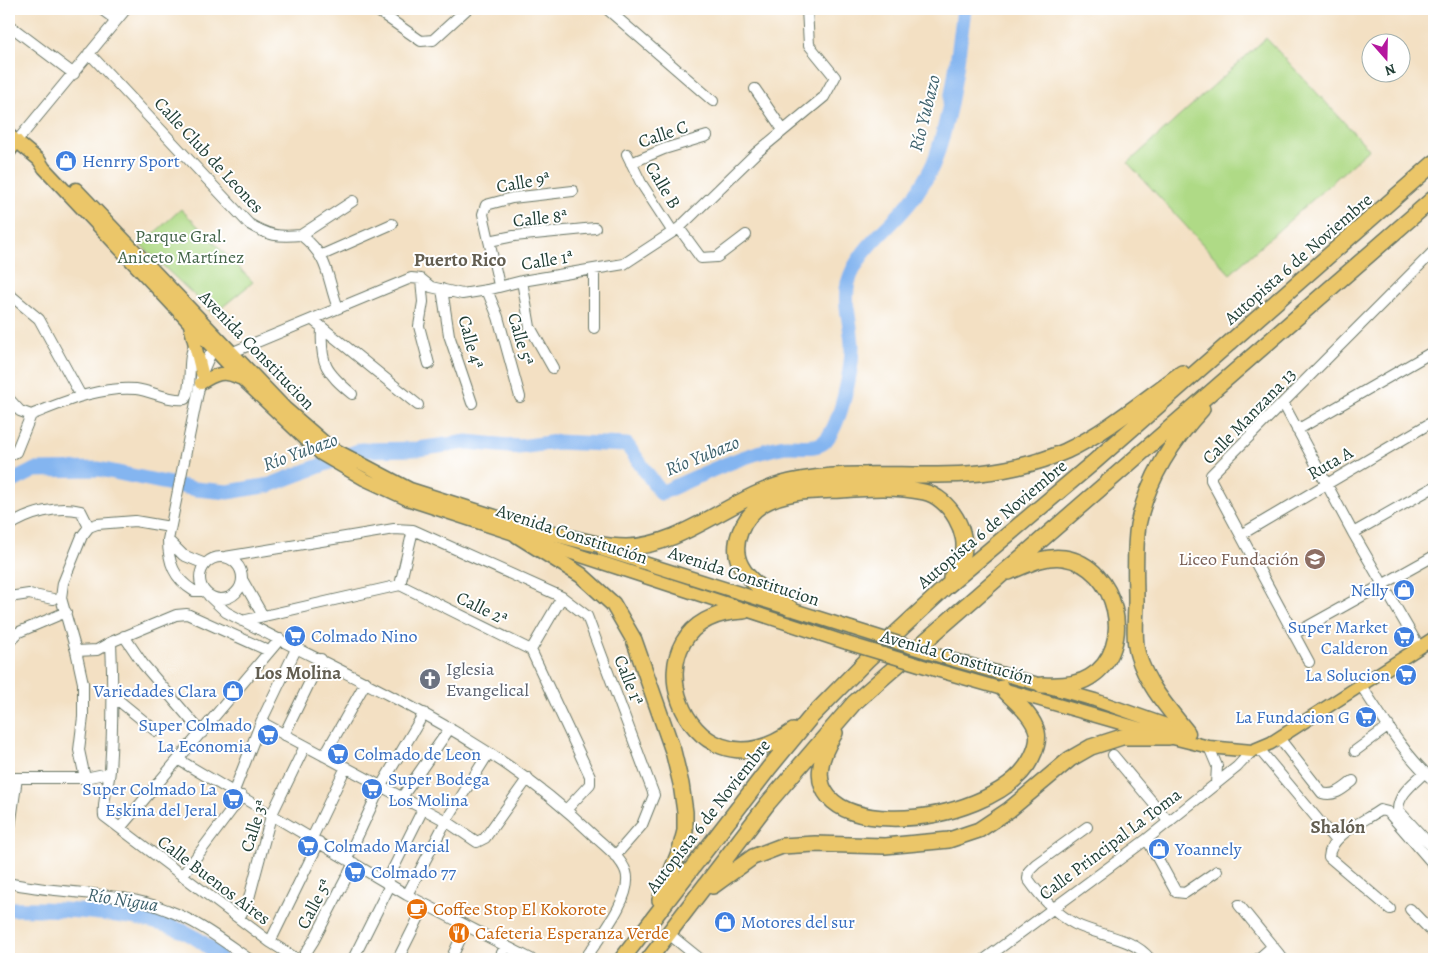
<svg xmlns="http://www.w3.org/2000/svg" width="1443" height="968" viewBox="0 0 1443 968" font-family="Alegreya,serif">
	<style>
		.green { fill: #afda86; stroke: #678c5d }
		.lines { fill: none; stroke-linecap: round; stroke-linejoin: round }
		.river { stroke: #84b5f0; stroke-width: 15 }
		.minor-casing { stroke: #697666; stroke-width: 12 }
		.major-casing { stroke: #697666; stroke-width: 15 }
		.highway-casing { stroke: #697666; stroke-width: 18 }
		.minor { stroke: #fff; stroke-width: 10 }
		.major { stroke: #ebc669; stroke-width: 12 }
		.highway { stroke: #ebc669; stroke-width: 15 }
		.major-bridge-casing { stroke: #697666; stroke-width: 15; stroke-linecap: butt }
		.major-bridge { stroke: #ebc669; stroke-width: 12 }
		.labels { text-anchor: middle; stroke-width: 4; stroke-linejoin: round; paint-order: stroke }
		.street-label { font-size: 18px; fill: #1f3d34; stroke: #fff }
		.shop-label { font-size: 18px; fill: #366cbe; stroke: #fff; text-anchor: start }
		.park-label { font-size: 18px; fill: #436448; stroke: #fff }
		.education-label { font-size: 18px; fill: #785e54; stroke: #fff; text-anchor: end }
		.worship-label { font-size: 18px; fill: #5b616d; stroke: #fff; text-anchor: start }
		.food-label { font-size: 18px; fill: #c56008; stroke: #fff; text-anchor: start }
		.water-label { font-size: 19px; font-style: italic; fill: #3d616c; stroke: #fff }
		.neighbourhood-label { font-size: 19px; font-weight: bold; fill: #635e51; stroke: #fff }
	</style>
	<rect width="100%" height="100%" fill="#fff"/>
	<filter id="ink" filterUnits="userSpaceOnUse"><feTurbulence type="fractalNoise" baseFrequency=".02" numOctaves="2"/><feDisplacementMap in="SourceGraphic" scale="10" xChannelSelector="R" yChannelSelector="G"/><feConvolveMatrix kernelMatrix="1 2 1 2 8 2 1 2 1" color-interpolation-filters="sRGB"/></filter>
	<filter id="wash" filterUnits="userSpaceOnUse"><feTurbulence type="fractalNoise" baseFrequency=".0096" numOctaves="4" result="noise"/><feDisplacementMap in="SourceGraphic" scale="20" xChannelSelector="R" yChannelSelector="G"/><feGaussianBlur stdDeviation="1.12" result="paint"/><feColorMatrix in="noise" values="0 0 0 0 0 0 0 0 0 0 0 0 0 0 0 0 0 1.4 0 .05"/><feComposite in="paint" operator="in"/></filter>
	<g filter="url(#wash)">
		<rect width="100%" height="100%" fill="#f3e0c3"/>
		<path class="green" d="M1266,38L1369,149L1230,274L1128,163Z
			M181,209L253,282L214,314L141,245Z"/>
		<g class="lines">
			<path class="river" d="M9,483L35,470L99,469L195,489L228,492L270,485L361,450L418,449L467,442L519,447L557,442L627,445L661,493C698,476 746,453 785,446C797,445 817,450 825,441C841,424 852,370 852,347C852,326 843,305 848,283C858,246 896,225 916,194C923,183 932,170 936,157C952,111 958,57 964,9
				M9,909C54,908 152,913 191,935C203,942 212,949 221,959"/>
		</g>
	</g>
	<g filter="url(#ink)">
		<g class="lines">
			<g class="minor-casing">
				<path id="minor" d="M101,9L116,20
					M375,9L421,41L433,40L467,9
					M607,9L713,101
					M9,25L74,74
					M89,53L249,224C269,236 278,237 301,235C330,258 326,276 338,308
					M755,89L783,130
					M17,141L126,9
					M627,154L641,183L673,232
					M631,163L664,149L707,136
					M679,228L701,258L717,257L746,235
					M301,235L353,201
					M489,241L514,236L595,228
					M322,255L392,224
					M594,269V328
					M421,279L423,302L419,326L429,364
					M522,281L530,327L553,368
					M499,285L483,214L486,205L512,198L573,191
					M442,289L449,335L472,403
					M487,290L498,317L520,397
					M9,294L39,319L81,396
					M313,320L418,405
					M322,329C320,364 326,372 352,394
					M233,352L411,278L421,279L431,287L462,294L487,290L522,281L624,264L679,228L755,154L824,97L835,77L809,45L807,9
					M9,399L20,411L31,415C64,402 99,386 136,389C152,391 169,401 185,399C194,382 185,360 196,342
					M1283,403L1353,533L1419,647
					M1297,430L1434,351
					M9,456L16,452L31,415
					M9,526C29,513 57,505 81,511L89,527
					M1353,533L1434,487
					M1242,534L1434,421
					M168,540L183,555L205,564
					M200 578a21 21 0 1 1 42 0a21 21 0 1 1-42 0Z
					M225,557L394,529L413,530L562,597L587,616L654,795L642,825L615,856
					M243,581L263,616
					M400,585L413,530
					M204,591H194C174,579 168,562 168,540L202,373L210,355L219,346
					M209,596L226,612C351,679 487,732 591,833C602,844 621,857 626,872C634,896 598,939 585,959
					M9,597L29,594L53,599
					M242,621L400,585L531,650L590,776V784L566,810
					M1294,634L1434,556
					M124,636L143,664L202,733
					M9,642L19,632L66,612
					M111,642L97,650L76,651L61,598L63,583L82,536L89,527L97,524L135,521L170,527
					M531,650L562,597
					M76,651L83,683V717L79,750L85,778
					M269,651L187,614L176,615L111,642C113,685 113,727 110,770C109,786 102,800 104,816L270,942L297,959
					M1309,662L1211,480V475L1434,251
					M1360,684C1382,717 1404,755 1434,781
					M113,696L156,731
					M261,722L446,821L477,842L485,838L528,778
					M284,735L321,659
					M1279,738L1322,793C1335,797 1344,788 1353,781
					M1209,747L1217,766L1216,784
					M1259,749L1335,840
					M1355,751L1389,726
					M1113,755L1169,822
					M324,756L366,682
					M179,760L407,895L531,959
					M1424,773C1414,783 1398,794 1398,810L1434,849
					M9,778H85L109,773
					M234,791L261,722L297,647
					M402,797L450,728
					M1087,827L1036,864L1029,871L1028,879C1040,896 1056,914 1075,924C1099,936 1133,937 1150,959
					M120,828L280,639
					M9,834L17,778
					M312,838L346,767
					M1147,839L1176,892L1185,893L1217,871
					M347,859L381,786L424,713
					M182,876L242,796
					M9,883C61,895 117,890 167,910C197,921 223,941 249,959
					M386,883L423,809
					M407,895L446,821L488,754
					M1239,905L1283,959
					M1390,909L1329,857C1330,835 1363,822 1380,810L1388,812L1434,865
					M1410,909L1434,934
					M239,918L248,902L271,816L305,746
					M669,934L700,959
					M270,942L319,842
					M302,959L314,940L354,863
					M353,959L390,885
					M398,959L425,905
					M451,959L466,927
					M499,959L505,947
					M985,959L1147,839L1237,767L1252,751
					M1258,959L1273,946"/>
			</g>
			<g class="major-casing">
				<path id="major" d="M9,135L39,160L44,168L242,379L321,454L364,479L407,499L847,643
					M9,152L17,141
					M76,189L285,408L330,447L410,489L555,535
					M190,325L202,373
					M201,383C215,374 224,370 239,378
					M603,550L851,628
					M943,657L1095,700L1189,733
					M936,670L1169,737L1209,747L1252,751L1271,743L1434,638"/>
			</g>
			<g class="highway-casing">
				<path id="highway" d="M548,532C573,538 600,547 626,547C683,547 734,495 790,482C848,469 908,478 967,474C1000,472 1037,464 1066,451C1108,431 1145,399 1182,373
					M517,535L581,575L613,604L634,640L673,751L681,784L685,812V831L680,850L660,900
					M1009,572C1026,565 1045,555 1064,558C1117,566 1137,648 1090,677C1076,686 1058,686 1042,685
					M790,608C773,596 751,585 741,566C729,544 744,516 763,504C786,490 815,491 841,490C868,488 897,486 924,492C949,497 971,534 962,558C960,565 955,571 951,578
					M744,611C618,615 683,810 793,731
					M1187,732C1168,708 1147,685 1138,655C1133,640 1136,618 1136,601C1136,577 1134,550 1138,525C1147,481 1172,441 1202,409
					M835,733C760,850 994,835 1032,757C1036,749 1039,741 1037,732C1033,715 1013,700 1002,688
					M713,886L753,857L782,846L815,844L885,846L949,840L979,830L1009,810L1070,759L1091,747L1122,737H1169
					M622,959L769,768L810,718L867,660L946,587L1094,462L1434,163
					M649,959L768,803L854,703L1434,198"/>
			</g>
			<use href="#minor" class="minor"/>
			<use href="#major" class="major"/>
			<use href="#highway" class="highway"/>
			<g class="major-bridge-casing">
				<path id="major-bridge" d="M851,628L943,657
					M847,643L936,670"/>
			</g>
			<use href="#major-bridge" class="major-bridge"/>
		</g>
	</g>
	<defs>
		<g id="shop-disc" transform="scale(1.125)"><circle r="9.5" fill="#3f7fe0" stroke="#fff"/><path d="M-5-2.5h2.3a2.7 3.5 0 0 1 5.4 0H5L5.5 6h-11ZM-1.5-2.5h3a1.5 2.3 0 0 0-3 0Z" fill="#fff"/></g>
		<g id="school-disc" transform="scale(1.125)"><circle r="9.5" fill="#8d6e63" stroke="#fff"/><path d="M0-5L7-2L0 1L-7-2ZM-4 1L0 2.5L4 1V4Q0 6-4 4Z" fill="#fff"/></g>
		<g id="supermarket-disc" transform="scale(1.125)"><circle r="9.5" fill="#3f7fe0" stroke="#fff"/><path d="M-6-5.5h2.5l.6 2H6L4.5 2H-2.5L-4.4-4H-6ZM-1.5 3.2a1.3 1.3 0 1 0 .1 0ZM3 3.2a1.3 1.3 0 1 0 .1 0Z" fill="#fff"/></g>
		<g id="church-disc" transform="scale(1.125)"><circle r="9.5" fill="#6b7280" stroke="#fff"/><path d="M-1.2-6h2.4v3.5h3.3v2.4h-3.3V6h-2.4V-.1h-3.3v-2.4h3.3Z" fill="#fff"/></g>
		<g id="cafe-disc" transform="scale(1.125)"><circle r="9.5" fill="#e8710a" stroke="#fff"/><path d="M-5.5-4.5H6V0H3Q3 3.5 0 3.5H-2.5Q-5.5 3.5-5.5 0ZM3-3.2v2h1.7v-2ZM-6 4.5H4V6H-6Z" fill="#fff"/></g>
		<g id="restaurant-disc" transform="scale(1.125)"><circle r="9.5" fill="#e8710a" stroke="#fff"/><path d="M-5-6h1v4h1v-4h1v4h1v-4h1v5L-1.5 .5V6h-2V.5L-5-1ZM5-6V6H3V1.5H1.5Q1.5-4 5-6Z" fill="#fff"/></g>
	</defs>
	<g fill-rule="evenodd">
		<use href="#shop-disc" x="66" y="161"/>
		<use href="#school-disc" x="1315" y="559"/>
		<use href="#shop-disc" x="1404" y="590"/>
		<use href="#supermarket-disc" x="295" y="636"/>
		<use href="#supermarket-disc" x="1404" y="637"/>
		<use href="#supermarket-disc" x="1406" y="675"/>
		<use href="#church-disc" x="430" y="679"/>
		<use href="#shop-disc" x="233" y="691"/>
		<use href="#supermarket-disc" x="1366" y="717"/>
		<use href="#supermarket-disc" x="268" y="735"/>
		<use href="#supermarket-disc" x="338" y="754"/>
		<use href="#supermarket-disc" x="372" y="789"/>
		<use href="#supermarket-disc" x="233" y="799"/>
		<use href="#supermarket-disc" x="308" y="846"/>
		<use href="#shop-disc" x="1159" y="849"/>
		<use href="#supermarket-disc" x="355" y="872"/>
		<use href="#cafe-disc" x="417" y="909"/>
		<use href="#shop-disc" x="725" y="922"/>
		<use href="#restaurant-disc" x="459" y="933"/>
	</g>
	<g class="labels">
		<g class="street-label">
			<text transform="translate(663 134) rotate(-19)" y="6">Calle C</text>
			<text transform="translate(209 155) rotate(47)" y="6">Calle Club de Leones</text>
			<text transform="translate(523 182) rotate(-10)" y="6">Calle 9ª</text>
			<text transform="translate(663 185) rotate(59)" y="6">Calle B</text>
			<text transform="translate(540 218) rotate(-6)" y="6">Calle 8ª</text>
			<text transform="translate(1298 259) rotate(-41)" y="6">Autopista 6 de Noviembre</text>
			<text transform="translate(547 260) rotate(-9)" y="6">Calle 1ª</text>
			<text transform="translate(521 339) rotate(74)" y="6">Calle 5ª</text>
			<text transform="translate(471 342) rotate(75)" y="6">Calle 4ª</text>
			<text transform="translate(257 350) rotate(46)" y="6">Avenida Constitucion</text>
			<text transform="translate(1249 416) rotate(-46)" y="6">Calle Manzana 13</text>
			<text transform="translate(1330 463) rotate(-30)" y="6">Ruta A</text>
			<text transform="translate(992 524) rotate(-40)" y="6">Autopista 6 de Noviembre</text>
			<text transform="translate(572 534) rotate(18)" y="6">Avenida Constitución</text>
			<text transform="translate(744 576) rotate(18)" y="6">Avenida Constitucion</text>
			<text transform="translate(482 608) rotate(26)" y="6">Calle 2ª</text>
			<text transform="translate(957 657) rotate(16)" y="6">Avenida Constitución</text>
			<text transform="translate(629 680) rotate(69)" y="6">Calle 1ª</text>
			<text transform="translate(708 816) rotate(-52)" y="6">Autopista 6 de Noviembre</text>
			<text transform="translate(254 826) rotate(-72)" y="6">Calle 3ª</text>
			<text transform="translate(1110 844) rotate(-37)" y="6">Calle Principal La Toma</text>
			<text transform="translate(214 880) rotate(37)" y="6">Calle Buenos Aires</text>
			<text transform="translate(314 904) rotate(-62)" y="6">Calle 5ª</text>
		</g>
		<g class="shop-label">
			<text x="82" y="167">Henrry Sport</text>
			<text x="1388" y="596" text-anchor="end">Nelly</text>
			<text x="1388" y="633" text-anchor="end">Super Market<tspan x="1388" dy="21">Calderon</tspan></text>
			<text x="311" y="642">Colmado Nino</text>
			<text x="1390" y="681" text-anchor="end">La Solucion</text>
			<text x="217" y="697" text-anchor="end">Variedades Clara</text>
			<text x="1350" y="723" text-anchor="end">La Fundacion G</text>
			<text x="252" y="731" text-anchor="end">Super Colmado<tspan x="252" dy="21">La Economia</tspan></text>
			<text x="354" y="760">Colmado de Leon</text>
			<text x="388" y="785">Super Bodega<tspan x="388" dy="21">Los Molina</tspan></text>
			<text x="217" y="795" text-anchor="end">Super Colmado La<tspan x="217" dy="21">Eskina del Jeral</tspan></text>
			<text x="324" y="852">Colmado Marcial</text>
			<text x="1175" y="855">Yoannely</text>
			<text x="371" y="878">Colmado 77</text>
			<text x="741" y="928">Motores del sur</text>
		</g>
		<g class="park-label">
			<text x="181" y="242">Parque Gral.<tspan x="181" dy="21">Aniceto Martínez</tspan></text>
		</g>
		<g class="education-label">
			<text x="1299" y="565">Liceo Fundación</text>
		</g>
		<g class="worship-label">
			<text x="446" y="675">Iglesia<tspan x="446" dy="21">Evangelical</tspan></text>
		</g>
		<g class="food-label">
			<text x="433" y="915">Coffee Stop El Kokorote</text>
			<text x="475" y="939">Cafeteria Esperanza Verde</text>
		</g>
		<g class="water-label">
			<text transform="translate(924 113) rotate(-76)" y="7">Río Yubazo</text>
			<text transform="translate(300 451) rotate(-20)" y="7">Río Yubazo</text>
			<text transform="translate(702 455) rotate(-22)" y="7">Río Yubazo</text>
			<text transform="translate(123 899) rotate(9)" y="7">Río Nigua</text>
		</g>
		<g class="neighbourhood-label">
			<text x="460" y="266">Puerto Rico</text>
			<text x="298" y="679">Los Molina</text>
			<text x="1338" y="833">Shalón</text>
		</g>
	</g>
	<rect width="1443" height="968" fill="none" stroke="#fff" stroke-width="30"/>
	<g transform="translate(1386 58) rotate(160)"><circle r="24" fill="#ffffff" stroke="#a5b1ae"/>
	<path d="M0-4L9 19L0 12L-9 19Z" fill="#b5179e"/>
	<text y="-8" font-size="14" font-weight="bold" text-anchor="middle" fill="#1f3d34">N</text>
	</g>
</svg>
